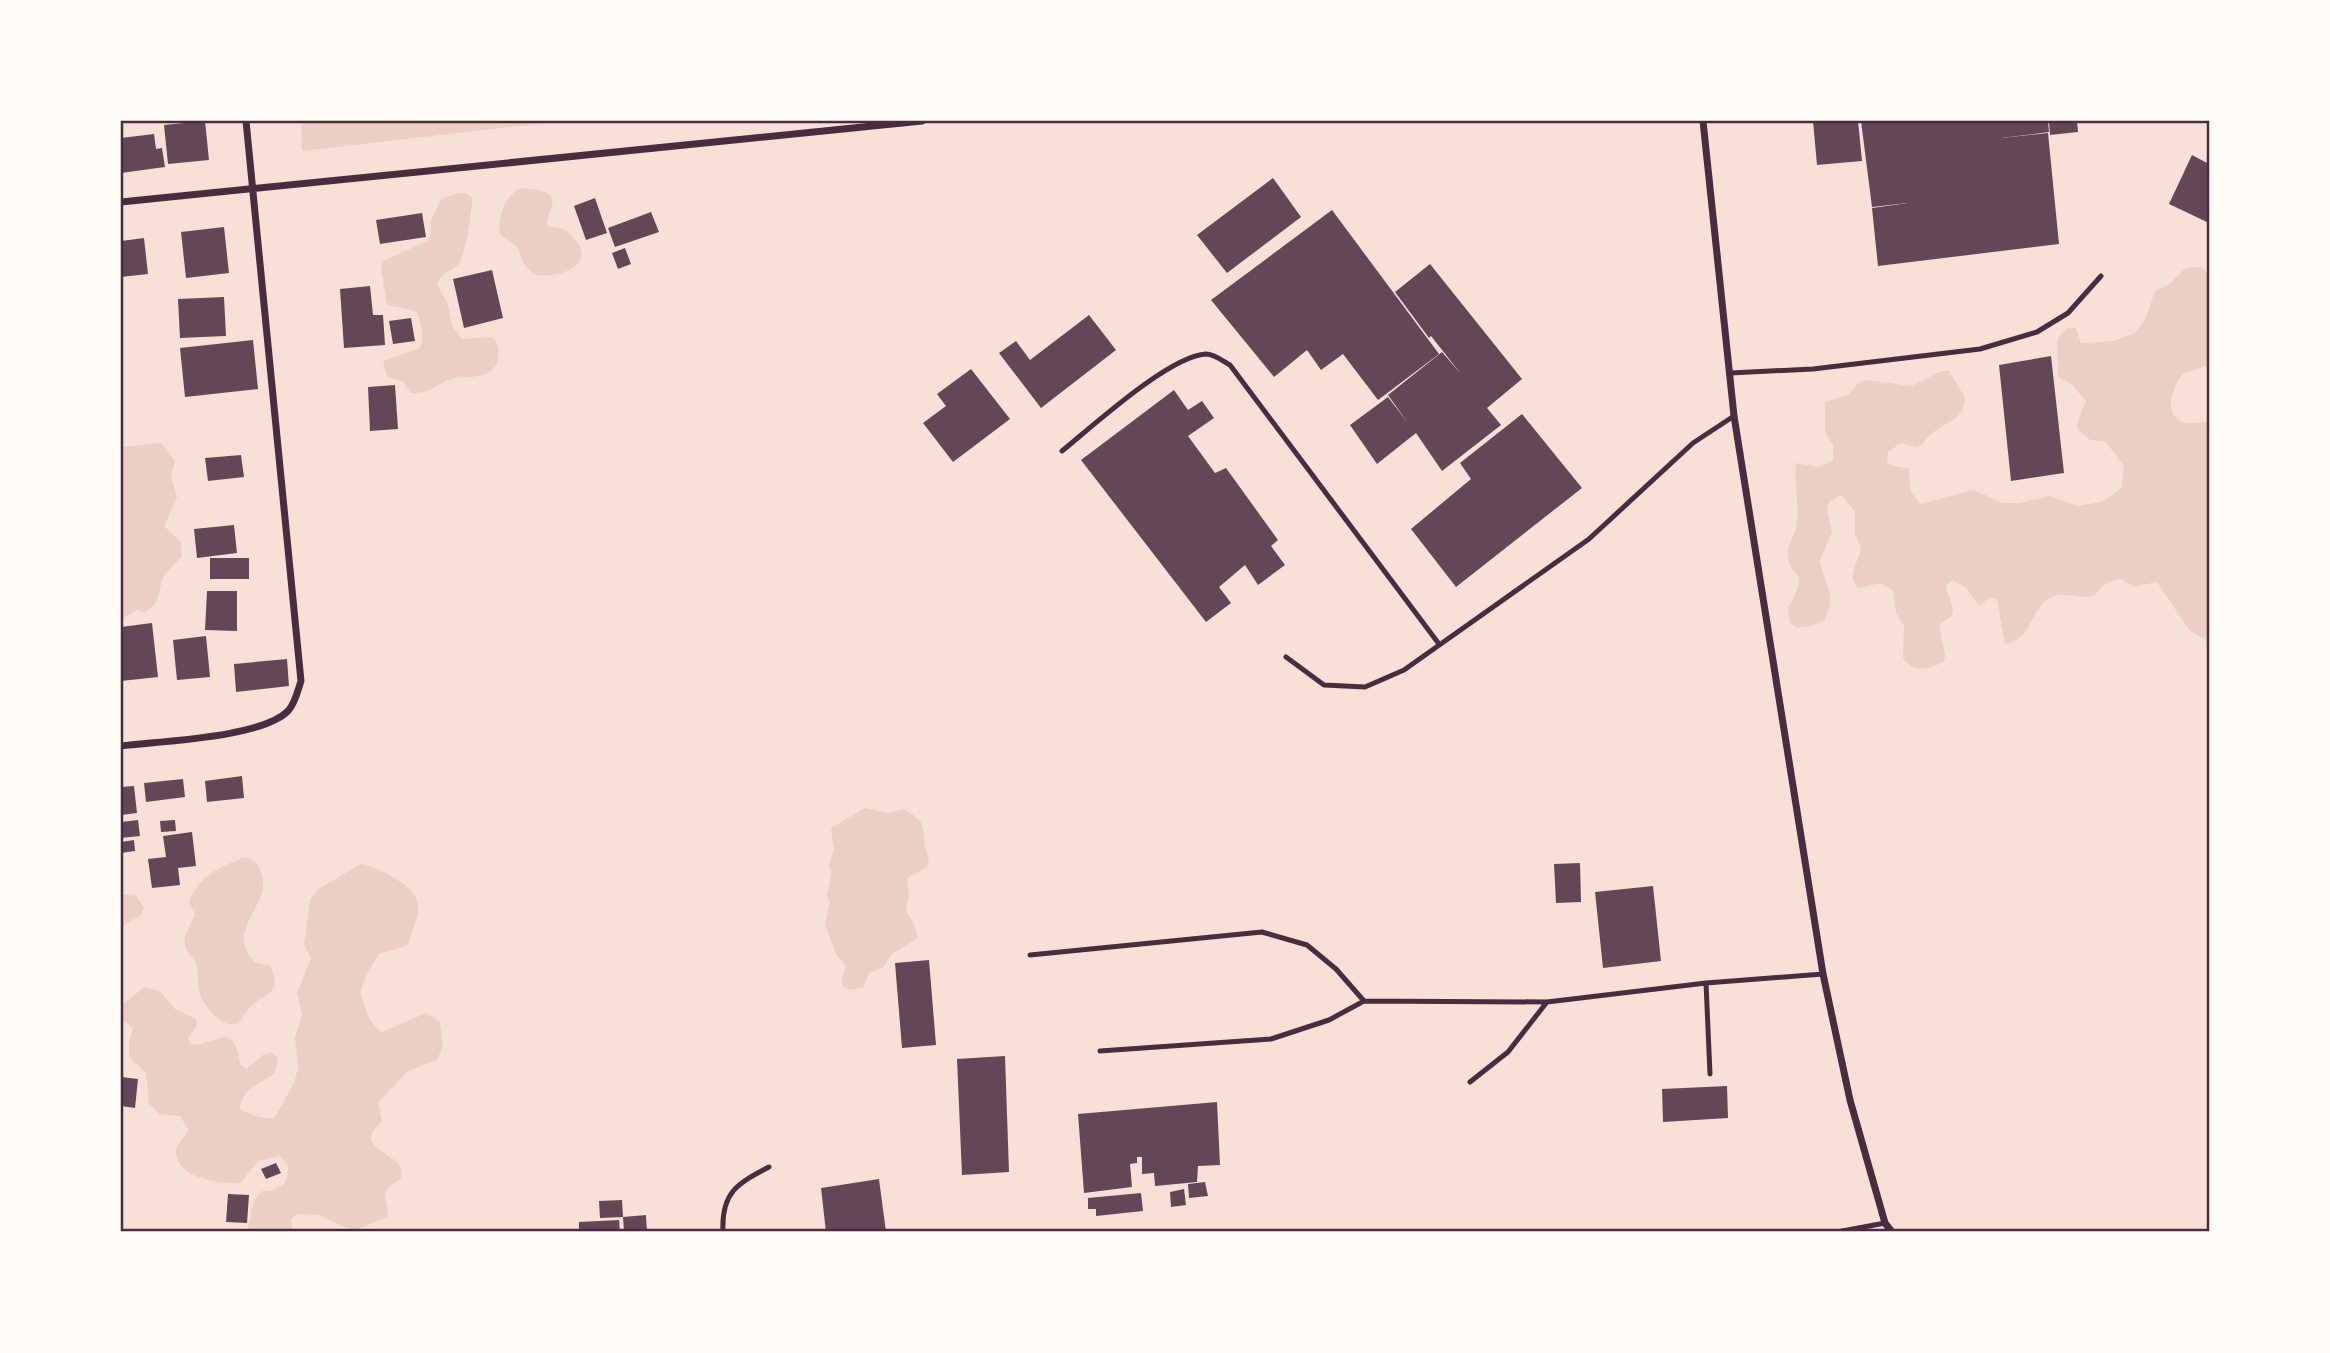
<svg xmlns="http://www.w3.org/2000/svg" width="2330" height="1353" viewBox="0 0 2330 1353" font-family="'Roboto Serif',serif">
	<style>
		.green { fill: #ebcfc5 }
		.building { fill: #644757 }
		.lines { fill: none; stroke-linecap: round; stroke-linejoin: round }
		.service { stroke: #4a2c40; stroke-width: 5 }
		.minor { stroke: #4a2c40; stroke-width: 7 }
		.neatline { fill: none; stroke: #4a2c40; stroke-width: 2.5 }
	</style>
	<rect width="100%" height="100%" fill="#f7e1d7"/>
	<path class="green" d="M301,121H563L302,151Z
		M521,188C534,190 559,189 551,210C548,217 547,218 547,226C553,228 558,227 563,229C569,231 572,237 576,241C598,267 553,280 534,274L523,263L518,248L500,234C497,217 506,194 521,188Z
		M459,193H466L472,198C473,208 465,256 459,263C452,272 441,271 437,285L448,304L452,326L462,339L493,337C498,343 499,350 498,358C495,381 468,375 452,379C438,382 433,394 411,393L402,381L387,377L383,361L420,348C424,337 422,321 416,311L387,305L381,268L383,261L427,241L431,235V220L441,199Z
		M2201,267L2207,272L2209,281V365L2184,373C2173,385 2160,418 2187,423C2193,424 2202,422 2209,422V642L2190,631L2157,582L2134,587L2122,579C2117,580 2110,581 2106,584C2099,588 2097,596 2089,597C2074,598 2058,589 2045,601C2030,615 2030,640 2005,644L1997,600L1991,597L1979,606L1965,587L1952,580L1946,586L1953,609L1952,616L1939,625L1945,655L1944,662C1928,669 1914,674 1903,658L1904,626L1896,613L1893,591L1881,583L1859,588C1844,576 1859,563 1861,548L1855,534V511L1841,495L1829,502L1827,509L1832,532L1820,560C1825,587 1837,591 1825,620L1811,626L1796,628L1790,623L1788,608C1813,565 1786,579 1788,554C1788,543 1796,534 1797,523C1799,503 1794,483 1796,463L1819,467L1833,460V445L1825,432V402L1848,395L1858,383L1866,380L1912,386L1941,371H1949L1965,397C1965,425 1936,421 1922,445L1915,447L1901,443L1888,452L1887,464L1909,469L1911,492L1920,504L1974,490L2003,503H2019L2050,496L2078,506L2101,502L2121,489L2124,466L2105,441L2090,440L2078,430L2077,423L2086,401L2071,384L2058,377L2057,339L2067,328H2076L2081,343L2113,341L2135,333L2145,320L2155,291L2169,284L2186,268Z
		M161,443L175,461L171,476L177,498L164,526L181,542L182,557C177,562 170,568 166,573C156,586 165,600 145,612L137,610L121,619V447Z
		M865,808L888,813L904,809C926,823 922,822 925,845C926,855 931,858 927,867L907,878L909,894L906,911L914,924L918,938L891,955L883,968L869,973L864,987L850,990L843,987L841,980L846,966L836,954L825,925L830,903L827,896L831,873L829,865L834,849L831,828Z
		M243,858C252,858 256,861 260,869C272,896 247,912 244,937C243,947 248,955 255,962L270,966C284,994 266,992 251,1006C246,1011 242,1020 237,1023C225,1030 208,1010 203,1001C195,988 200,977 196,964C195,959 190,955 187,951C180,938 190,926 195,915L189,902C199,876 219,867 243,858Z
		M361,864C375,867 384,872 396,879C429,899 418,913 408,945L380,954C374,960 360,985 361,994C363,1006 372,1027 382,1032L426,1013L440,1022L443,1046L437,1060L408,1071L378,1103L382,1121L372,1132L371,1140C379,1157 407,1157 401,1179C376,1193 388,1194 388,1217L353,1231L319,1215L297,1214L291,1219L293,1232H245C255,1217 245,1209 262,1191H270L284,1184C290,1173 290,1165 280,1156L258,1161L240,1183C222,1184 178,1180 176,1153C175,1144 186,1138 188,1129L180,1116L159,1114L149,1103L146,1073L129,1057V1041L133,1028L121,1019V1005L145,987L160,991L175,1009L196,1019L197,1026L188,1038L191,1045C218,1044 234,1019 240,1064L246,1069L264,1054L272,1052L278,1058L275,1073C262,1083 241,1089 240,1108C247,1115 266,1120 275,1117L294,1083L298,1068L295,1038L302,1015L297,993L311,958L304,945L310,899L320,888Z
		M128,894L136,895L144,908L141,915L121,927V896Z"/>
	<path class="building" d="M205,121L209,160L168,164L164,125Z
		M1813,121H1858L1862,161L1817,165Z
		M1861,121H2048L2049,132L2001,138L2048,133L2059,244L1878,266L1872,208L1908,203L1872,207Z
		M2049,121H2077L2078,132L2050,135Z
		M154,134L156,149L162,148L165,167L121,173V138Z
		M2192,155L2209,164V223L2169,204Z
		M1273,178L1301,217L1227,273L1197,235Z
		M595,198L607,233L586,240L574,206Z
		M1332,210L1439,354L1378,400L1343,354L1321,370L1307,350L1274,377L1211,300Z
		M651,212L659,232L615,247L608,228Z
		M422,213L426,237L380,244L376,220Z
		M224,227L229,273L186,278L181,232Z
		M144,238L148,274L121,277V241Z
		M625,248L631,264L618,269L612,253Z
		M1430,264L1522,379L1487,408L1501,425L1442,471L1416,433L1377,464L1350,425L1388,397L1408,423L1388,395L1442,352L1461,374L1431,336L1429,338L1395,292Z
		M492,270L503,318L464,328L453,279Z
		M370,286L373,315H383L385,345L344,348L340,289Z
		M224,297L226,336L180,338L178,299Z
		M1089,315L1116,350L1041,408L999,353L1016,341L1030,360Z
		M411,318L415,341L393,344L389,321Z
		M253,340L258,389L185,397L180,348Z
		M2051,356L2064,473L2011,481L1999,365Z
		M971,369L1010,419L953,462L923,423L946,406L937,394Z
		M395,385L398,429L370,431L368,387Z
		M1174,390L1188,410L1202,401L1214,418L1188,436L1215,473L1226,468L1278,540L1271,546L1285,565L1258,585L1245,565L1219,587L1231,603L1206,622L1081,460Z
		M1522,414L1582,488L1456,587L1411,529L1471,479L1460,463Z
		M241,455L244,477L208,481L205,458Z
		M234,525L237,553L197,558L194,529Z
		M210,558H249V579H210Z
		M207,591H237V631L205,630Z
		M152,623L158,677L121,681V627Z
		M206,636L210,677L177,680L173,640Z
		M287,659L289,686L236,692L234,664Z
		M242,776L244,798L207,802L205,781Z
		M183,779L185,797L146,802L144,783Z
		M134,786L137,813L121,815V787Z
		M138,820L140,836L121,838V822Z
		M175,820L176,831L161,832L160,821Z
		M192,832L196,866L178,868L180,885L152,888L148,859L166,857L163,836Z
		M134,840L135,851L121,853V842Z
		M1580,863L1581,902L1556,903L1554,864Z
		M1653,886L1661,961L1603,968L1595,892Z
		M929,960L936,1045L902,1048L895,963Z
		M1005,1056L1009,1172L962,1175L957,1059Z
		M121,1077L138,1079L135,1108L121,1106Z
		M1727,1086L1728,1118L1663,1122L1662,1089Z
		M1217,1102L1220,1165L1198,1166L1197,1182L1155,1186L1154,1173L1142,1174V1157H1137V1163L1130,1164L1132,1187L1084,1193L1078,1114Z
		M276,1163L281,1173L266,1179L261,1169Z
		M879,1179L886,1232H826L821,1188Z
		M1205,1182L1208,1196L1189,1198L1188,1184Z
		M1184,1189L1186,1205L1171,1207L1170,1192Z
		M1141,1193L1143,1211L1096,1216V1209H1088V1198Z
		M228,1194L249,1195L247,1223L226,1222Z
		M622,1200L623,1217L600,1218L599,1201Z
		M646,1215L647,1232H624L623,1217Z
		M619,1220L620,1232H579V1222Z"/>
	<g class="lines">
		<path class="service" d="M1730,373L1813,369L1980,349L2037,332L2068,313L2101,276
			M1062,451C1093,426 1169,356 1206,354C1214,354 1223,361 1230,365L1439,644
			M1286,657L1324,685L1365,687L1404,670L1589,539L1693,443L1734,416
			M1030,955L1262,932L1307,945L1336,969L1364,1001L1547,1002L1706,983L1823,974
			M1706,983L1710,1074
			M1100,1051L1271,1039L1329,1020L1364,1001
			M1470,1082L1508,1052L1547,1002
			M723,1232C721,1192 738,1183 769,1167
			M1837,1232L1885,1223"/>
		<path class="minor" d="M1703,121L1734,416L1823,974L1850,1100L1885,1223L1892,1232
			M121,202L922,121
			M121,746C160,741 261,738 288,711C295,704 298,690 301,681L246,121"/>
	</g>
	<rect width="2330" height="1353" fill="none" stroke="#fffaf5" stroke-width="245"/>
	<rect x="122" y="122" width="2086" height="1108" class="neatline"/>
</svg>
